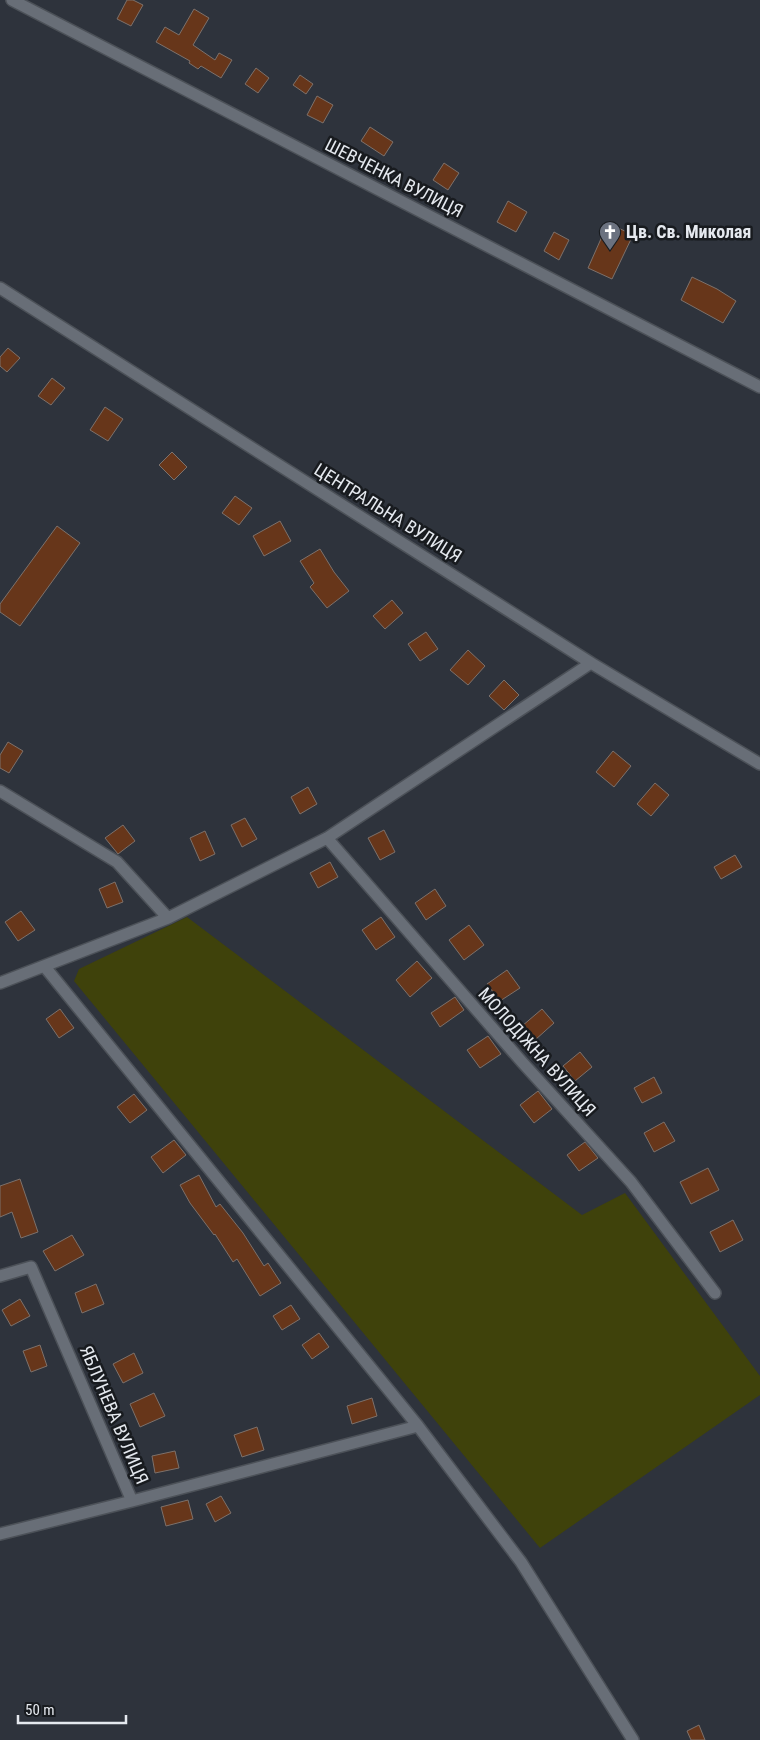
<svg xmlns="http://www.w3.org/2000/svg" width="760" height="1740" viewBox="0 0 760 1740" font-family="'Roboto Condensed',sans-serif">
	<style>
		.green { fill: #3f420b }
		.building { fill: #67361a; stroke: #7d716b }
		.lines { fill: none; stroke-linecap: round; stroke-linejoin: round }
		.minor-casing { stroke: #4c5158; stroke-width: 14 }
		.minor { stroke: #686e77; stroke-width: 11 }
		.labels { text-anchor: middle; stroke-width: 5; stroke-linejoin: round; paint-order: stroke }
		.street-label { font-size: 18px; fill: #e5e9ef; stroke: #181b1f }
		.poi-label { font-size: 18px; font-weight: bold; fill: #e5e9ef; stroke: #181b1f; text-anchor: start }
	</style>
	<rect width="100%" height="100%" fill="#2e333c"/>
	<path class="green" d="M187,917L582,1215L625,1193L760,1376V1395L540,1548L74,981L79,969Z"/>
	<path class="building" d="M127,0H133L143,5L131,26L117,19Z
		M194,9L209,18L193,45L215,60L219,53L232,60L221,78L201,66L198,69L189,63L190,61L156,42L165,27L179,35Z
		M256,68L269,78L258,93L245,84Z
		M300,75L313,84L306,94L293,85Z
		M317,96L333,105L323,123L307,115Z
		M370,127L393,142L384,156L361,141Z
		M444,163L459,173L448,190L433,180Z
		M508,201L527,212L516,232L497,222Z
		M608,223L633,235L612,279L588,268Z
		M554,232L569,240L559,260L544,251Z
		M692,277L717,289L736,301L723,323L681,300Z
		M8,348L20,358L7,372L0,366V357Z
		M52,378L65,388L51,405L38,396Z
		M105,407L123,419L108,441L90,430Z
		M172,452L187,467L174,480L159,465Z
		M235,496L252,508L239,525L222,513Z
		M280,521L291,541L264,556L253,536Z
		M57,526L80,543L20,626L0,612V604Z
		M320,549L334,572L349,591L327,608L310,587L314,583L300,561Z
		M392,600L403,613L385,629L373,616Z
		M426,632L438,649L420,661L408,644Z
		M468,650L485,666L468,685L450,670Z
		M504,680L519,695L504,710L489,696Z
		M8,742L23,751L9,773L0,768V755Z
		M613,751L631,766L614,787L596,772Z
		M655,783L669,795L651,816L637,804Z
		M308,787L317,804L300,814L291,797Z
		M245,818L257,839L242,847L231,825Z
		M123,825L135,841L118,854L105,838Z
		M384,830L395,852L380,860L368,838Z
		M205,831L215,854L200,861L190,838Z
		M735,855L742,867L721,879L714,867Z
		M330,862L338,877L318,888L310,873Z
		M115,882L123,902L107,908L99,889Z
		M435,889L446,906L426,920L415,903Z
		M21,911L35,930L18,941L5,922Z
		M381,917L395,937L376,950L362,930Z
		M469,925L484,945L464,960L449,940Z
		M417,961L432,978L410,997L396,980Z
		M507,970L520,988L500,1001L487,984Z
		M455,997L464,1010L440,1027L431,1013Z
		M60,1009L74,1028L59,1038L46,1019Z
		M542,1009L554,1023L535,1040L522,1026Z
		M488,1036L501,1054L480,1068L467,1050Z
		M580,1052L592,1067L575,1081L563,1066Z
		M654,1077L662,1093L642,1103L634,1088Z
		M538,1091L552,1109L534,1123L520,1105Z
		M134,1094L147,1110L130,1123L117,1107Z
		M664,1122L675,1141L654,1152L644,1133Z
		M174,1140L186,1155L163,1173L151,1157Z
		M585,1142L598,1158L579,1171L567,1155Z
		M708,1168L719,1190L691,1204L680,1182Z
		M199,1175L216,1207L220,1204L243,1233L264,1266L268,1263L281,1283L260,1296L237,1259L233,1262L215,1234L214,1235L190,1203L180,1185Z
		M20,1179L38,1232L21,1238L12,1212L0,1217V1186Z
		M733,1220L743,1240L720,1252L710,1232Z
		M72,1235L84,1255L55,1271L43,1251Z
		M96,1284L104,1304L82,1313L75,1293Z
		M20,1299L30,1316L11,1326L2,1310Z
		M291,1305L300,1319L282,1330L273,1316Z
		M319,1333L329,1347L312,1359L302,1345Z
		M40,1345L47,1366L31,1372L23,1351Z
		M134,1353L143,1373L123,1383L113,1364Z
		M154,1393L165,1416L140,1427L130,1404Z
		M372,1398L377,1416L352,1424L347,1406Z
		M257,1427L264,1450L242,1457L234,1435Z
		M175,1451L179,1468L155,1473L152,1456Z
		M221,1496L231,1513L215,1522L206,1504Z
		M188,1500L193,1519L166,1526L161,1507Z
		M699,1725L705,1740H691L687,1731Z"/>
	<g class="lines">
		<g class="minor-casing">
			<path id="minor" d="M12,0L760,387
				M0,288L591,663L760,764
				M0,791L117,862L168,918
				M327,838L522,1062L631,1182L715,1293
				M45,967L418,1426L521,1562L633,1740
				M0,983L168,918L327,838L591,663
				M0,1276L31,1267L132,1501L418,1426
				M0,1534L132,1501"/>
		</g>
		<use href="#minor" class="minor"/>
	</g>
	<defs>
		<g id="church-pin" transform="scale(1.125)"><path d="M0 17L-7.5 6A9.5 9.5 0 1 1 7.5 6Z" fill="#6b7280" stroke="#181b1f"/><path d="M-1.2-6h2.4v3.5h3.3v2.4h-3.3V6h-2.4V-.1h-3.3v-2.4h3.3Z" fill="#fff"/></g>
	</defs>
	<g fill-rule="evenodd">
		<use href="#church-pin" x="610" y="232"/>
	</g>
	<g class="labels">
		<g class="street-label">
			<text transform="translate(394 178) rotate(27)" y="6">ШЕВЧЕНКА ВУЛИЦЯ</text>
			<text transform="translate(388 513) rotate(32)" y="6">ЦЕНТРАЛЬНА ВУЛИЦЯ</text>
			<text transform="translate(537 1052) rotate(48)" y="6">МОЛОДІЖНА ВУЛИЦЯ</text>
			<text transform="translate(114 1415) rotate(67)" y="6">ЯБЛУНЕВА ВУЛИЦЯ</text>
		</g>
		<g class="poi-label">
			<text x="626" y="238">Цв. Св. Миколая</text>
		</g>
	</g>
	<path d="M18 1715v8h108v-8" fill="none" stroke="#e5e9ef" stroke-width="2.5"/>
	<text x="25" y="1715" font-size="15" fill="#e5e9ef" stroke="#181b1f" stroke-width="4" paint-order="stroke">50 m</text>
</svg>
